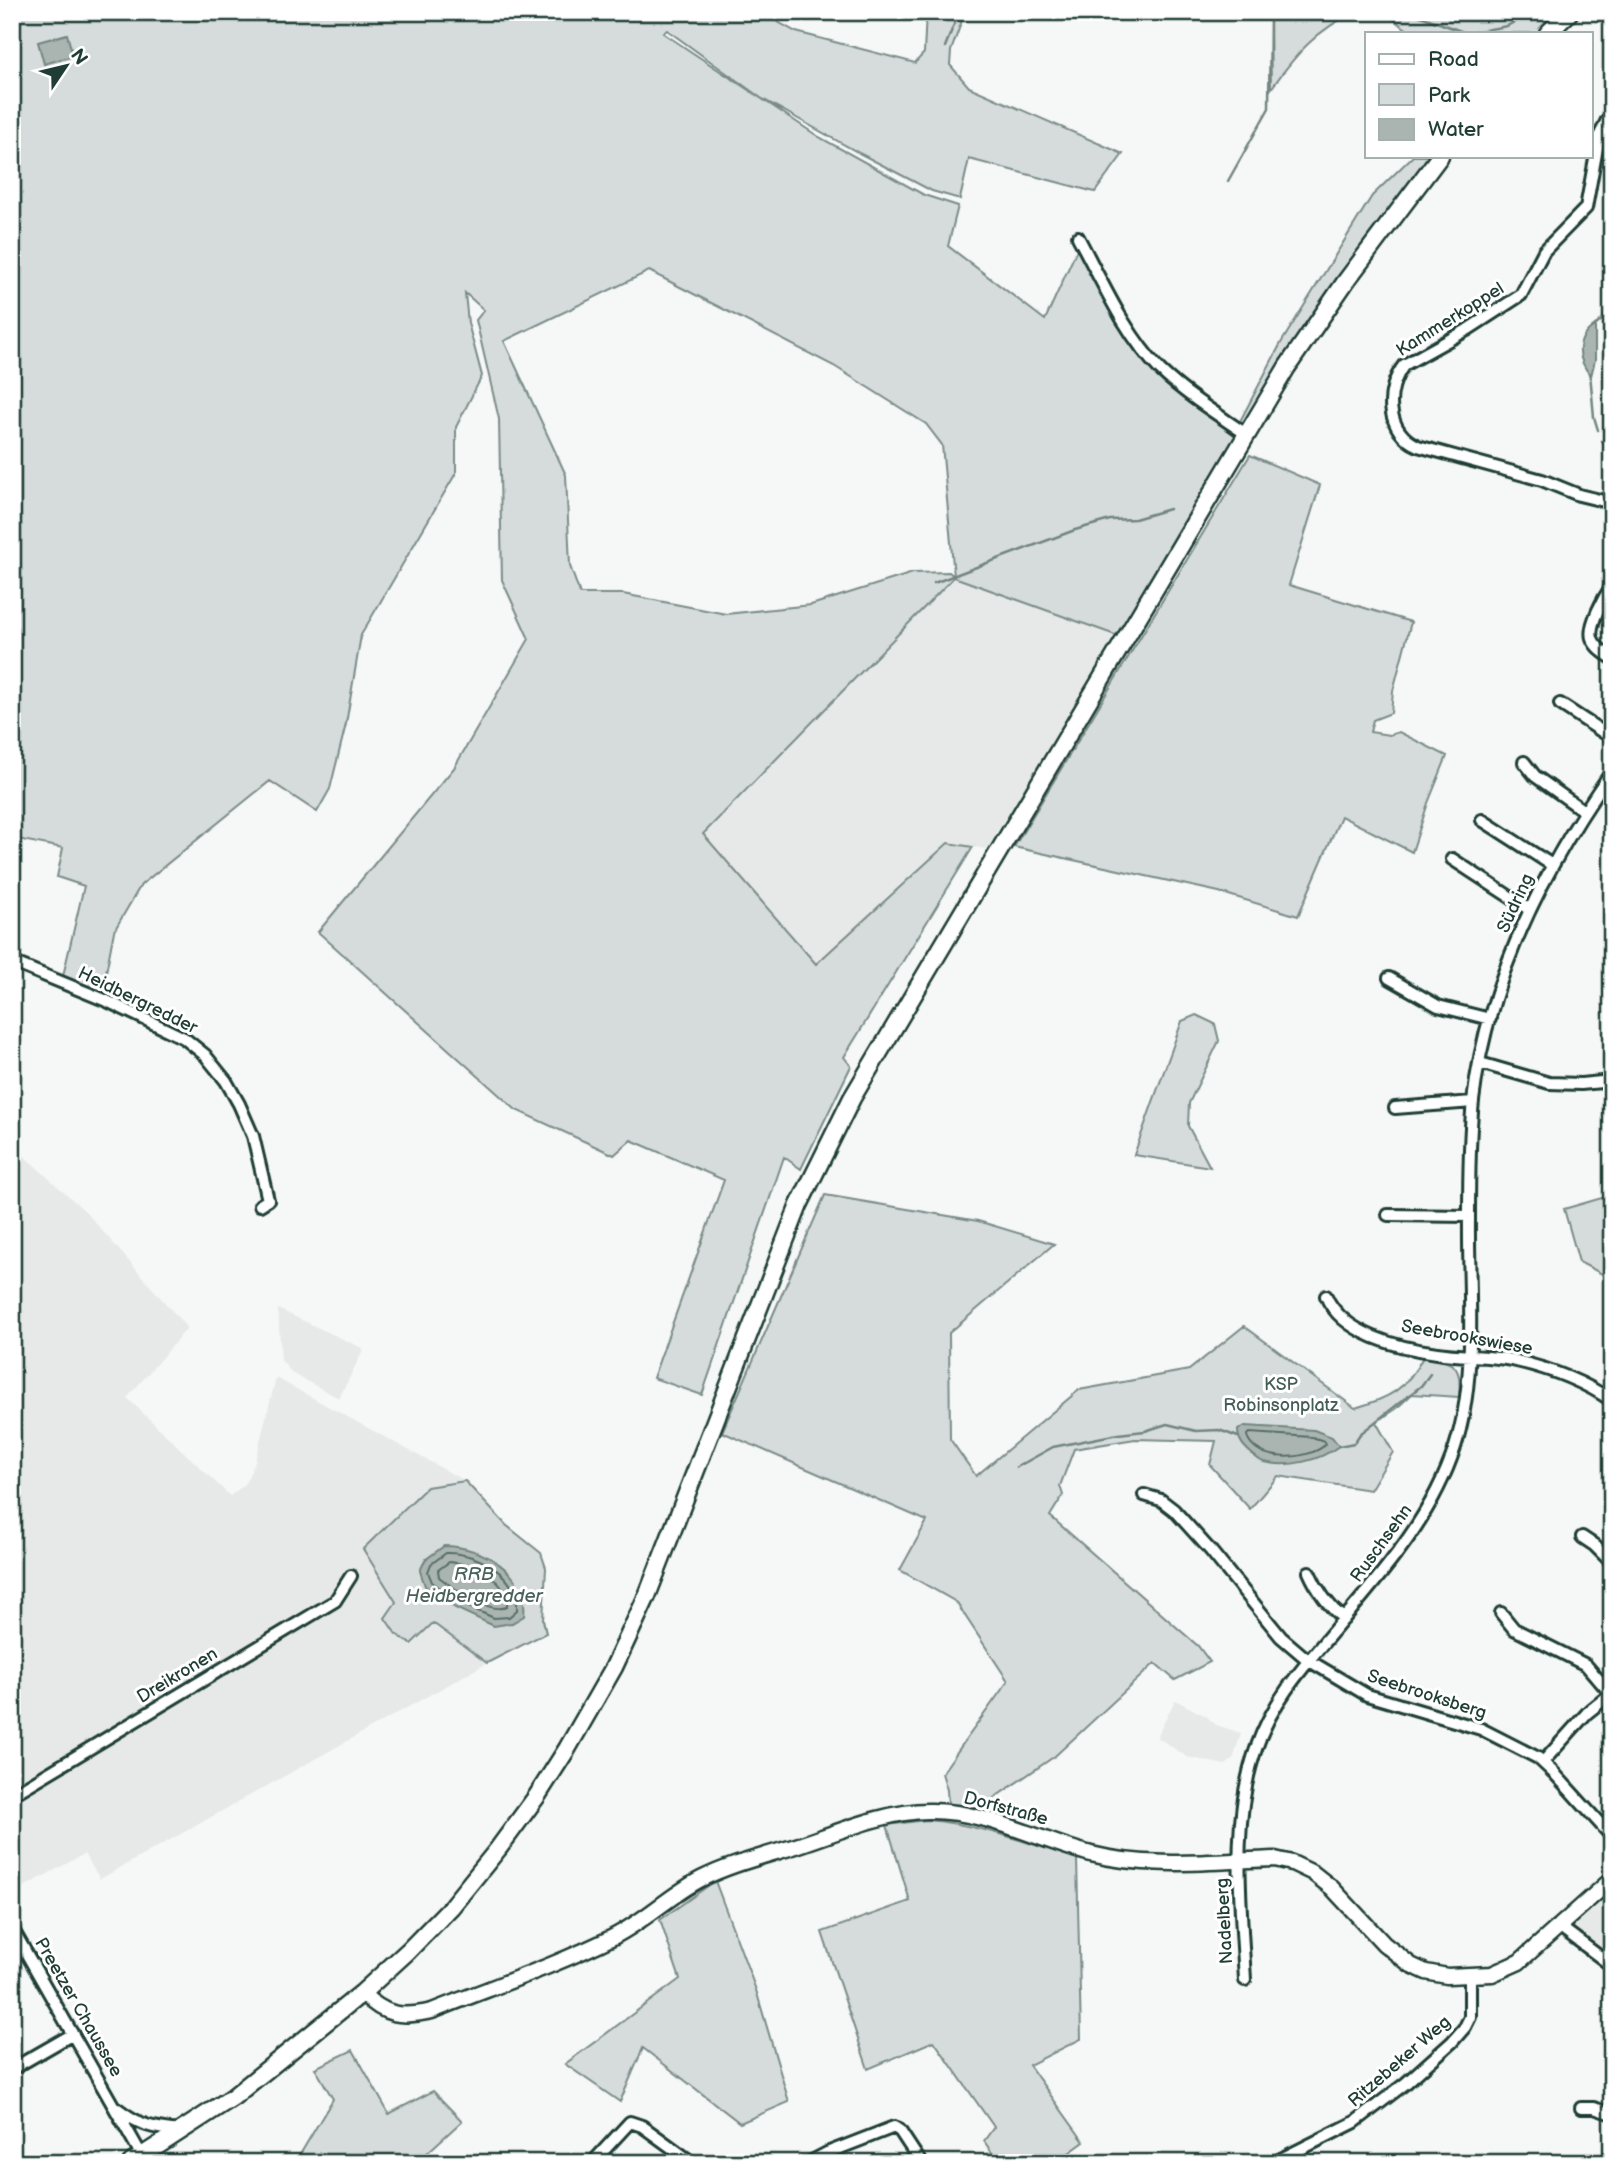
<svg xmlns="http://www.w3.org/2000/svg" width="1624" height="2175" viewBox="0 0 1624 2175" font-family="'Balsamiq Sans',sans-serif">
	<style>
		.built { fill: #e6e9e8 }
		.green { fill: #d6dcdb; stroke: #7a8c88; stroke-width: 2; fill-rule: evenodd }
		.water { fill: #aab5b1; stroke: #72857f; stroke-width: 2 }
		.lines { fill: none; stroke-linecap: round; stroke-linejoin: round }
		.shore { stroke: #576d66; stroke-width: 2 }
		.stream { stroke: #72857f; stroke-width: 2.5 }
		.minor-casing { stroke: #1f3d34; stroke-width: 16 }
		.tertiary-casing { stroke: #1f3d34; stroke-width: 19 }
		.secondary-casing { stroke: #1f3d34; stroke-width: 21 }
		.minor { stroke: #fff; stroke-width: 10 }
		.tertiary { stroke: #fff; stroke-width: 14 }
		.secondary { stroke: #fff; stroke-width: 16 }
		.labels { text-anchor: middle; stroke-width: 6; stroke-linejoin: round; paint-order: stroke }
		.street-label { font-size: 18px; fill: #1f3d34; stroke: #fff }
		.park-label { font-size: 18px; fill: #445d55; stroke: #fff }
		.water-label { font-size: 19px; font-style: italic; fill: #49615a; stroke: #fff }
	</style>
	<rect width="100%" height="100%" fill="#f6f7f7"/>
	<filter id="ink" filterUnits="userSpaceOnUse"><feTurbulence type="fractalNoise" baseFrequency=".0143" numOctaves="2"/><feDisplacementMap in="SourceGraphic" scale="14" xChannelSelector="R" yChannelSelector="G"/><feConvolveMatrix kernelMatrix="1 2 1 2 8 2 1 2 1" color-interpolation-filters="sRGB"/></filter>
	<g filter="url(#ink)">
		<path class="built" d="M954,577L1118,636L987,849L948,843L816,964L702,834Z
			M12,1145L86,1212L187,1328L127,1398L230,1496L244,1485L254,1465L276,1378L465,1481L427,1487L363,1549L396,1602L433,1623L487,1663L100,1879L84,1854L13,1893Z
			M278,1309L364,1349L339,1398L293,1374L281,1360Z
			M1175,1700L1206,1716L1216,1725L1241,1733L1233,1760L1225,1765L1187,1757L1157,1737Z
			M1612,1891V1955L1572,1927Z"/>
		<path class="green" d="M12,12H760L796,32L915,63L924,53L926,12H965L951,51L950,65L969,87L1123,154L1095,192L969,159L960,199L932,191L861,154L761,98L667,30L663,33L819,137L924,195L958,206L948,246L1045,320L1079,245L1135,343L1179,391L1237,437L1118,636L954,577L703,834L816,964L948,843L973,847L844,1057L851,1066L801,1169L784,1157L702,1395L653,1378L724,1180L631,1140L614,1155L516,1110L318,932L454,768L529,639L502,580L499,419L476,320L484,310L465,293L468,323L482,376L456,427V473L361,635L346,724L330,789L317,812L270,781L141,885L114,931L102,993L63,976L84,886L57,877L63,848L12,838ZM649,271L834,366L926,424L942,445L954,576L949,572L913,573L811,605L726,614L623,594H580L570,566L566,475L504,341Z
			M1270,12H1355C1316,30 1295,55 1271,89Z
			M1383,12H1455L1495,20L1517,12H1559L1539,33H1412Z
			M1413,156H1433L1245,425H1238L1281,343L1372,196Z
			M1250,455L1320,485L1289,585L1411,622L1393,691L1391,713L1373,720L1370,732L1389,735L1399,732L1447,756L1428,803L1412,852L1341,816L1298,916L1219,892L1014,847Z
			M1196,1015L1215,1024L1219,1041L1189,1103L1188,1126L1210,1167L1134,1155L1182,1021Z
			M825,1195L978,1221L1054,1244L949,1333L950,1439L976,1476L1079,1390L1189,1370L1244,1326L1355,1408C1389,1398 1406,1390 1423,1357C1454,1362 1462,1363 1459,1397L1412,1394L1396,1409L1376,1422L1393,1452L1370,1490L1278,1476L1250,1509L1210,1465L1216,1441L1135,1439L1074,1449L1060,1486L1063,1495L1050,1516L1198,1646L1210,1662L1175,1680L1155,1663L1055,1756L991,1800L985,1811L948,1805L947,1790L942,1773L1008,1681L956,1602L900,1570L927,1521L722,1432Z
			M1612,1195V1279L1579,1262L1564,1209Z
			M465,1481L506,1525L541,1553L546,1568L543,1620L546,1633L487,1663L433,1623L411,1644L396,1634L385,1618L396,1602L363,1549L427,1487Z
			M926,1820C979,1824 1028,1843 1077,1859L1081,2039L1029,2065L1084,2142L1055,2163H999L984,2141L994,2127L934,2041L868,2069L822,1932L910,1901L887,1825Z
			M715,1881L756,1990L789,2102L740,2123L643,2048L620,2102L565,2064L680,1979L660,1920Z
			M353,2050L389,2114L433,2091L462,2121L416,2163H319L316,2159C308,2159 303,2163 295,2163L333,2099L315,2068Z"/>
		<path class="water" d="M67,34L73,56L44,64L38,42Z
			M1595,325V360L1591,376C1576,358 1575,339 1595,325Z
			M1245,1426L1314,1430L1332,1437L1339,1446C1319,1461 1288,1468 1264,1462C1259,1461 1255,1456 1251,1453C1243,1446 1238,1440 1238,1430Z
			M444,1546C482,1546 529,1573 524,1616L512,1623L494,1626L455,1608L425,1586L420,1571L425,1560Z"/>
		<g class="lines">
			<path class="shore" d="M1250,1433L1312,1437L1324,1441L1325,1445C1307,1461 1256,1463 1247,1436Z
				M446,1553C478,1552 519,1576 517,1610L509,1617L494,1618L458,1602L432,1582L428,1572L431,1564Z
				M449,1562C473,1564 509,1579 507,1607C487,1614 455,1589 439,1577L438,1570Z"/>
			<path class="stream" d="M1410,12L1466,33
				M1468,33L1507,26L1533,12
				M945,47L959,12
				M1228,181L1269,108L1270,12
				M1594,327L1612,310
				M1590,373L1594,417L1598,430
				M1602,441L1612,456
				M934,583L1075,530L1110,520L1135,519L1169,509
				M1339,1446L1354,1443L1360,1434L1421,1386L1430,1374
				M1017,1467L1053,1447L1118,1434L1145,1431L1167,1424L1196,1431L1219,1430L1238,1437"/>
			<g class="minor-casing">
				<path id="minor" d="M1607,120L1599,137L1586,208L1544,251L1521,295L1467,330L1404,365C1384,391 1386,432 1418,446L1542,480L1579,495L1612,503
					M1078,237C1102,281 1124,333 1160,370C1186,395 1217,414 1246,434
					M1612,586C1604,597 1588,625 1592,638C1595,647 1604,653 1612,658
					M1560,704L1612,738
					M1524,762L1535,776L1584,811
					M1482,820L1552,865
					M1452,859L1530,910
					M12,962L107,1001L184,1038L205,1055L226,1081L239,1104L253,1136L268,1200L260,1205
					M1389,978L1438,1006L1490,1019
					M1480,1063L1549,1083L1581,1084L1612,1081
					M1395,1108L1473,1102
					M1388,1215L1469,1216
					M1326,1296C1342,1334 1399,1348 1437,1353C1462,1357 1487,1355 1512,1360C1548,1368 1582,1380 1612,1401
					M1144,1495L1161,1500L1174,1510L1211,1551L1281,1637L1308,1660L1367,1695L1481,1729L1538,1758L1555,1774L1612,1837
					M1582,1537L1594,1545L1612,1563
					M1309,1572C1317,1590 1328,1606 1344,1619
					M1501,1613L1514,1629L1586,1665L1611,1694
					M1543,1762L1587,1713L1612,1693
					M12,1795L335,1601L351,1576
					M1559,1926L1612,1966
					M12,1928L142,2156
					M1245,1980C1241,1904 1230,1819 1257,1746C1274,1697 1309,1661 1341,1622C1387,1568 1433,1515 1455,1447C1478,1375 1468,1294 1469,1219C1469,1180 1469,1139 1473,1101C1487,981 1543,869 1612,771
					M12,2069L73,2034
					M1581,2108H1594L1612,2114
					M118,2109C140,2126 153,2128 180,2131
					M592,2163L630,2122L642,2126L693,2163
					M808,2163L827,2153L894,2127L900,2131L921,2163
					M1273,2163L1355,2122L1406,2083L1452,2042L1465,2027L1470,2017V1977"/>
			</g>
			<g class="tertiary-casing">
				<path id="tertiary" d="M362,1993C385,2016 401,2018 432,2011C492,1987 555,1966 613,1937C645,1921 670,1895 701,1879C731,1864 764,1856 796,1846C836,1833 886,1811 928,1811C985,1810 1037,1840 1091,1854C1150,1869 1215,1861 1275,1859L1292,1863L1313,1873L1332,1888L1384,1944L1411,1965L1426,1972L1447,1976L1492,1974L1519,1962L1612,1879"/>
			</g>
			<g class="secondary-casing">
				<path id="secondary" d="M1548,33L1570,12
					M131,2163L233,2097L362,1993L408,1951L451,1907L498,1849L537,1796L567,1749L614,1667L647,1596L799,1205L852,1098L1287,367L1346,281L1440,156"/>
			</g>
			<use href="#minor" class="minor"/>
			<use href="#tertiary" class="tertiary"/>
			<use href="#secondary" class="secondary"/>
		</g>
	</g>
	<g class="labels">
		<g class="street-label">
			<text transform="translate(1450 319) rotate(-32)" y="6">Kammerkoppel</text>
			<text transform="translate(1515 903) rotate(-65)" y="6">Südring</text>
			<text transform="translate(138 1000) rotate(26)" y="6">Heidbergredder</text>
			<text transform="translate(1467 1337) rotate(10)" y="6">Seebrookswiese</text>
			<text transform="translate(1381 1543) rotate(-54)" y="6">Ruschsehn</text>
			<text transform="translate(177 1675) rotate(-31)" y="6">Dreikronen</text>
			<text transform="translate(1427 1694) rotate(18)" y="6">Seebrooksberg</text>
			<text transform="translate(1006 1808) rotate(15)" y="6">Dorfstraße</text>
			<text transform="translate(1224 1921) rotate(-93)" y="6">Nadelberg</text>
			<text transform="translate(79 2007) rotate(60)" y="6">Preetzer Chaussee</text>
			<text transform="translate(1399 2061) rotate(-41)" y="6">Ritzebeker Weg</text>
		</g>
		<g class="park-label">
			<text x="1281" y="1390">KSP<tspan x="1281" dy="21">Robinsonplatz</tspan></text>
		</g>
		<g class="water-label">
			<text x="474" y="1580">RRB<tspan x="474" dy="22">Heidbergredder</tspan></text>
		</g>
	</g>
	<rect width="1624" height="2175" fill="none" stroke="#fff" stroke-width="42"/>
	<rect x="21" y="21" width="1582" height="2133" fill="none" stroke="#1f3d34" stroke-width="2.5" filter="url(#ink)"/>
	<rect x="1365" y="32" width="228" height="126" fill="#ffffff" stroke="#a5b1ae" stroke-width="2"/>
	<rect x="1379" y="54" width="35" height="10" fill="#ffffff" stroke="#a5b1ae" stroke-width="2"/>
	<text x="1428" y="66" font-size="21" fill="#1f3d34">Road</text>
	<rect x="1379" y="84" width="35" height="21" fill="#d6dcdb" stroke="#a5b1ae" stroke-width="2"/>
	<text x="1428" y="102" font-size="21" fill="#1f3d34">Park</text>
	<rect x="1379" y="119" width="35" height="21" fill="#aab5b1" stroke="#a5b1ae" stroke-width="2"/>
	<text x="1428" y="136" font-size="21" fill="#1f3d34">Water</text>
	<g transform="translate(66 66) rotate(55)" stroke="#ffffff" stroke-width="5" paint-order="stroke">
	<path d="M0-5L12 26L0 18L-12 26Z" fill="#1f3d34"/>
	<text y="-10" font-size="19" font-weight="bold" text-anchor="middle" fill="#1f3d34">N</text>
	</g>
</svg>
